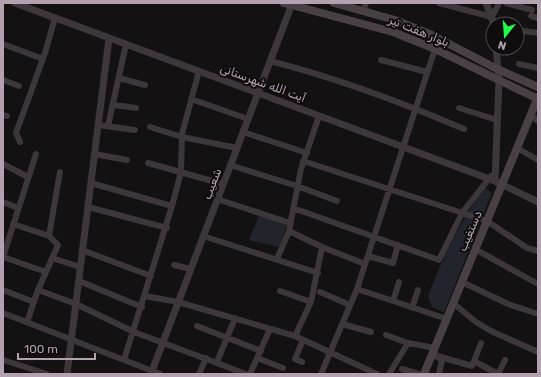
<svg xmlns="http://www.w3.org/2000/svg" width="541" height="377" viewBox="0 0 541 377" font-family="Rubik,'Noto Sans Arabic',sans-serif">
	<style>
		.green { fill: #21242b }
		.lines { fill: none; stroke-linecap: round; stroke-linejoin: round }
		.minor { stroke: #3d363b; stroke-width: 6 }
		.tertiary { stroke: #3d363b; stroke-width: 7 }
		.secondary { stroke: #484045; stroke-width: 8 }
		.labels { text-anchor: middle; stroke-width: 4; stroke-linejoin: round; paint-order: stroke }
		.street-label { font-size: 12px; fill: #b4a1b0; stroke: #0e0c0d }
	</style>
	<rect width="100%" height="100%" fill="#131112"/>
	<path class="green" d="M485,187L492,193L444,312L432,307L428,296C444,254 459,224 485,187Z
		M259,215L287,224L279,247L249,240Z"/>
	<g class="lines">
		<path class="minor" d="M439,3L492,17L499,3
			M506,3L532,10
			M363,12L366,3
			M531,16L538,18
			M517,30L538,33
			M3,44L43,59
			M381,60L427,72
			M270,61C337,78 401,102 464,129
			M519,64L538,68
			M119,78L145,85
			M3,80L19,86
			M191,99L248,119
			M114,105L136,108
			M459,108L497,120
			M3,115L7,116
			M530,115L538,121
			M98,125L135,130
			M108,126L126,44
			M150,127L182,137L237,148
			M243,132L307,153
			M20,142L16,133L45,53L55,18
			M517,148L538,160
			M94,154L127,160
			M303,161L487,221L527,248L538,251
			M148,163L223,184
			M3,164L28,177
			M230,165L297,186L337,201
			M91,183L172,206
			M217,199L290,223
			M3,202L18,208
			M88,207L167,228
			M293,208L439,260L462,213L491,176
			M13,224L49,236
			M289,231L322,247L365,264
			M203,236L318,273
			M475,249L538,284
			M82,250L151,276
			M368,256L393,263L398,245
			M3,257L36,154
			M3,257L46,272
			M52,258L80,267
			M277,259L289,231L301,169L319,116
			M174,265L191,269
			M79,281L142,307
			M462,282L508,304L538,314
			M357,289L447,319
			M3,290L34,302
			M38,290L76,304L134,332L246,374
			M280,291L311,302
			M320,292L350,305
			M145,296L178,302L295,336L377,374
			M393,301L399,282
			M453,303L476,322L491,331L538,352
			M412,308L418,290
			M3,313L160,374
			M27,322L38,290L58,245L49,236L60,172
			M342,324L371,332
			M197,326L261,351
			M386,335L408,343
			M295,336L311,302L322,247
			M434,355L472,366L481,343
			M437,357L442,360L439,374
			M257,358L283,368
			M3,360L47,374
			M124,360L172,206L181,172L182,134L199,71
			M474,361L498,374L505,360
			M217,362L235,318
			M302,362L295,359L303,340
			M402,369L419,374
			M199,374L206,358
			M250,374L270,329
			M321,374L357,289L435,49
			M389,374L408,343L435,348"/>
		<path class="tertiary" d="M15,3L495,181L538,202
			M486,3L494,24
			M495,181L499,80L496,48
			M152,371L292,4
			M67,374L109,38"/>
		<path class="secondary" d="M284,3L393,32L435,49L538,99
			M334,3L395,20L432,35L497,69L538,87
			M424,374L538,97"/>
	</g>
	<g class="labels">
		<g class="street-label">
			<text transform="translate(419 31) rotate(22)" y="4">بلوار هفت تیر</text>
			<text transform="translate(263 83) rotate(20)" y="4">آیت الله شهرستانی</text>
			<text transform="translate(212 184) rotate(-69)" y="4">شعیب</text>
			<text transform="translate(470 231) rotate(-67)" y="4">دستغیب</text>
		</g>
	</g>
	<rect width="541" height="377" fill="none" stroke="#b4a1b0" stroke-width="8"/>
	<g transform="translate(505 36) rotate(197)"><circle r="19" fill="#0e0c0d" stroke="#50484e"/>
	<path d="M0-3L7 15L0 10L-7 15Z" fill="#1ffc4d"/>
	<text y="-6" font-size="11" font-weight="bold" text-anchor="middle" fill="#b4a1b0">N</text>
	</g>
	<path d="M18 353v6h77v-6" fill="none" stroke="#b4a1b0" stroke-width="2"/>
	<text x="24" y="353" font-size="12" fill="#b4a1b0" stroke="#0e0c0d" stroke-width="3" paint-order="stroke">100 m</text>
</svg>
